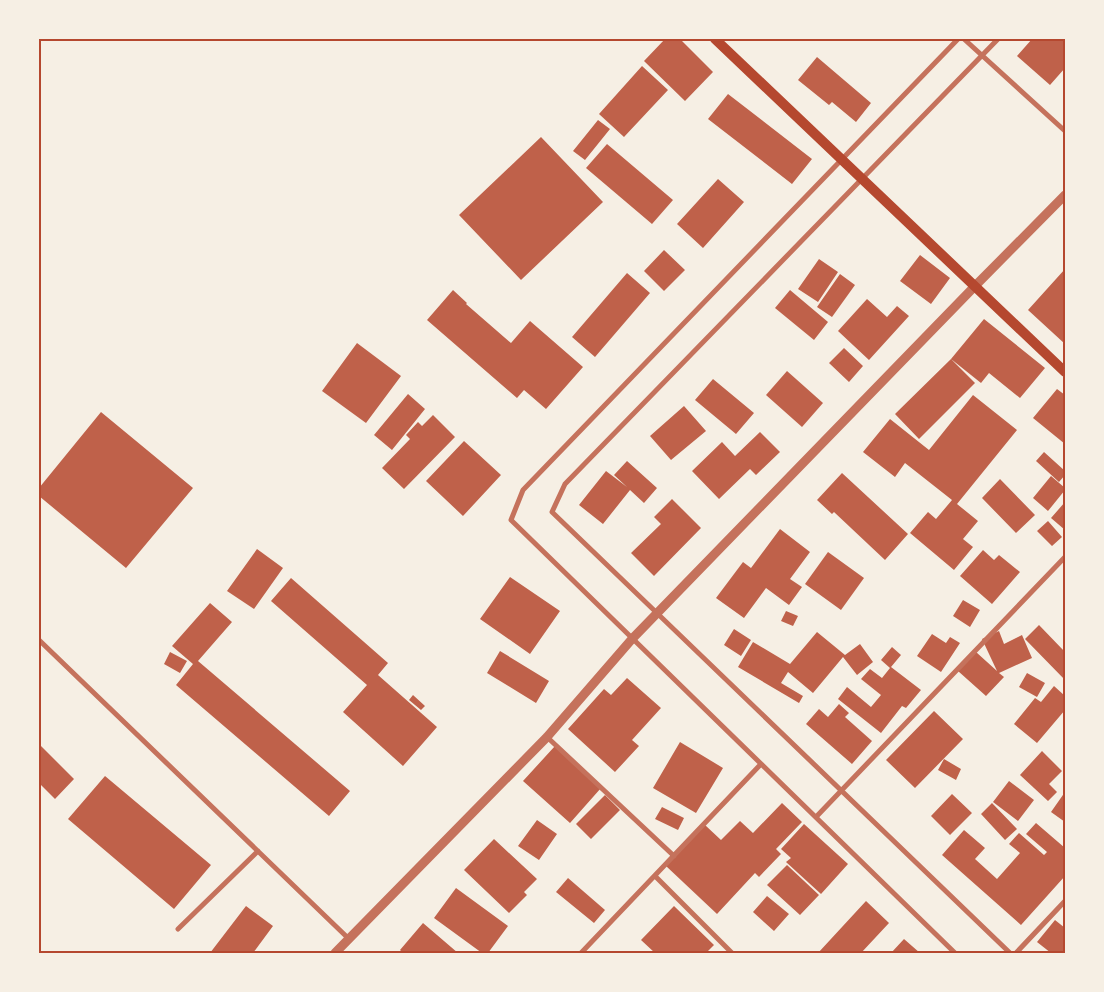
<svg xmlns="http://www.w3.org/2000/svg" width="1104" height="992" viewBox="0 0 1104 992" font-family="Barlow,sans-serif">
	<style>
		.building { fill: #bf614a }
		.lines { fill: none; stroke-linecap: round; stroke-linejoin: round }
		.minor { stroke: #c5725c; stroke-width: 5 }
		.tertiary { stroke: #c5725c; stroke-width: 9 }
		.secondary { stroke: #b5482f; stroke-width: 10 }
		.neatline { fill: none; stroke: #b5482f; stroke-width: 2 }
	</style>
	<rect width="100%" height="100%" fill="#f6efe4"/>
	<path class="building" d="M665,39H680L713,72L685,101L644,61Z
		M1032,39H1065V68L1050,85L1017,56Z
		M817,57L871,103L856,122L832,102L829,105L798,80Z
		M642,66L668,90L624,137L599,114Z
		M728,94L812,159L792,184L708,119Z
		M598,120L610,129L585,160L573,151Z
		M541,137L603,202L521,280L459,215Z
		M607,144L673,200L652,224L586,168Z
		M718,179L744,202L703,248L677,224Z
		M664,250L685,270L664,291L644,271Z
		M920,255L950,278L931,304L900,281Z
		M819,259L838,272L818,302L798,289Z
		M1065,269V344L1028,310Z
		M627,273L650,293L595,357L572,337Z
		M840,274L855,285L832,317L817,307Z
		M453,290L467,303L466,304L511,343L530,321L583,367L546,409L524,390L517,398L427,320Z
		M790,290L828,322L814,340L775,308Z
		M867,299L887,317L897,306L909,316L869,360L838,331Z
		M984,319L1045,368L1020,398L989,373L981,383L951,359L975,383L919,439L895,414L951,359Z
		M357,343L401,376L366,423L322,391Z
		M844,348L863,366L849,382L829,363Z
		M787,371L823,403L802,427L766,395Z
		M713,379L754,413L736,434L695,400Z
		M1057,389L1065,395V444L1033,418Z
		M408,394L425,409L392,450L374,435Z
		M973,395L1017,430L957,504L978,521L963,539L973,547L954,570L910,533L928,512L936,519L952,500L905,463L895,477L863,452L890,419L929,450Z
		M684,406L706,431L671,460L650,436Z
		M101,412L193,488L126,568L39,496V488Z
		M433,415L455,437L404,489L382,468L410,439L406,435L418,422L422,426Z
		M760,432L780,452L756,475L750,469L719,499L692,471L722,442L735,456Z
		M464,441L501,475L463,516L426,481Z
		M1044,452L1065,471V475L1059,482L1036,461Z
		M627,461L657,488L644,503L630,490L603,524L579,505L606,471L627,487L614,475Z
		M842,473L908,534L885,560L834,512L832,514L817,500Z
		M1051,476L1065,488V490L1048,511L1033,498Z
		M1000,479L1035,515L1016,533L982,498Z
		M672,499L701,528L654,576L631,553L661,524L654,517Z
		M1065,502V530L1051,518Z
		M1048,521L1062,537L1052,546L1037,531Z
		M780,529L810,552L790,579L802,587L789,605L766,588L744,618L716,598L743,562L751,568Z
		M257,549L283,568L254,609L227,591Z
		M983,550L994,560L999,555L1020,572L992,604L960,576Z
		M828,552L864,578L841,610L805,584Z
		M510,577L560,611L530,654L480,619Z
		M291,578L388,663L378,675L437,727L403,766L343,712L367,685L271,601Z
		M963,600L980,610L970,627L953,616Z
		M210,603L232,622L198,661L350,791L329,816L176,685L193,664L172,646Z
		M786,611L798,616L793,626L781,621Z
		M1039,625L1065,652V680L1025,639Z
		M734,629L751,640L741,656L724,645Z
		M999,631L1004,644L1022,635L1032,658L999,673L1004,677L986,696L958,671L976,652L997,671L982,639Z
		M817,632L845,655L860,644L873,662L857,675L843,657L813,693L788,672L781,683L803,696L799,703L738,667L753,642L790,664Z
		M932,634L946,643L950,637L960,643L941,672L917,656Z
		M892,647L901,655L891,667L921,690L906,708L902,706L881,733L838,699L847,687L871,707L881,695L861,679L870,669L882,678L890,668L881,660Z
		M500,651L549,681L536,703L487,673Z
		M170,652L187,661L180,673L164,664Z
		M1027,673L1045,683L1037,697L1019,687Z
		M627,678L661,708L632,740L639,746L615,772L568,729L604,689L611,695Z
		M1054,686L1065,696V710L1037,743L1014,724L1035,698L1041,702Z
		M413,695L425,706L421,710L409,700Z
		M839,704L849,713L845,717L872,741L852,764L806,724L819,709L828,717Z
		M934,711L963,739L915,788L886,760Z
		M680,742L723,768L696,813L653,788Z
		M39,744L74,779L55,799L39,783Z
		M555,746L601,788L570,823L523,781Z
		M1042,751L1062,771L1049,784L1057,792L1048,801L1020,775Z
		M944,759L961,769L956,780L938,770Z
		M105,776L211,865L174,909L68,819Z
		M1009,781L1034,800L1018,821L993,802Z
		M1065,792V822L1051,812Z
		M952,794L972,813L950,835L931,816Z
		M605,795L620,810L591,839L576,824Z
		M782,803L802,822L776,849L781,854L759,877L755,873L717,914L666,866L705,825L721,840L740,821L753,833Z
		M992,803L1017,829L1005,840L981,814Z
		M662,807L684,818L678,830L655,819Z
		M537,820L557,834L539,860L518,846Z
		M1036,823L1065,848V876L1021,925L942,855L964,830L985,848L975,859L997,879L1020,853L1009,844L1019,833L1044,855L1047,852L1026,834Z
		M804,824L848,864L821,894L786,862L791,858L781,849Z
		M494,839L537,879L524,892L527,895L509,913L464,870Z
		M787,865L819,895L800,915L767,885Z
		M568,878L605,910L594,923L556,892Z
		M456,888L508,926L488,953H482L434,918Z
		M767,896L789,914L774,931L753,912Z
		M866,901L889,923L861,953H818Z
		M246,906L273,926L253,953H210Z
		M674,906L714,945L706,953H655L641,940Z
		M1055,920L1065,928V953H1051L1037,942Z
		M423,923L458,953H403L400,950Z
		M904,939L920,953H891Z"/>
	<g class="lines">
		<path class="minor" d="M964,39L1065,131
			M998,39L565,484L552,512L1010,953
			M39,640L349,939
			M547,737L674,856
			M816,817L1065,557
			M655,876L732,953
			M178,929L258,851
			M581,953L761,764
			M955,953L511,520L523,490L958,39
			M1016,953L1065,901"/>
		<path class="tertiary" d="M335,953L547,737L632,639L975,286L1065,195"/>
		<path class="secondary" d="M715,39L1065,372"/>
	</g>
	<rect width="1104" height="992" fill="none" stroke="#f6efe4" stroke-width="80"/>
	<rect x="40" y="40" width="1024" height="912" class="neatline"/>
</svg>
